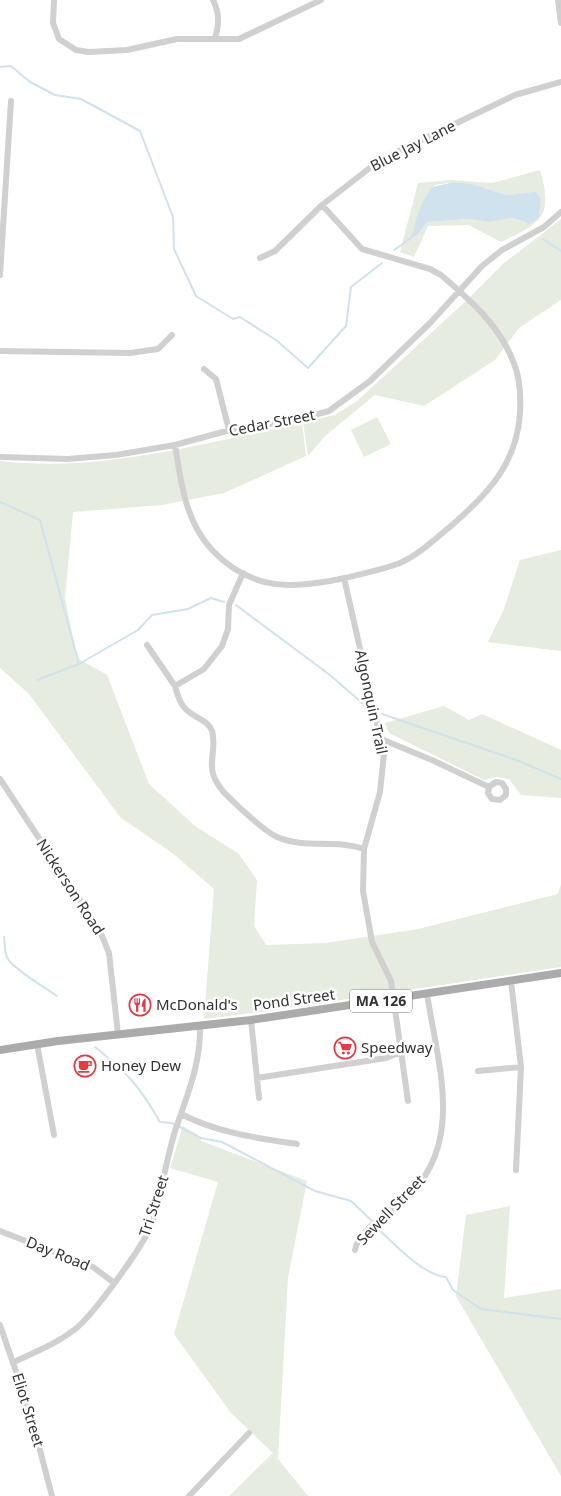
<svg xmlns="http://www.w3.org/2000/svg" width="561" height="1496" viewBox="0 0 561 1496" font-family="'Noto Sans',sans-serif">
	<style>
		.green { fill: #e6ecdf; fill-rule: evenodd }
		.water { fill: #cfe2ee }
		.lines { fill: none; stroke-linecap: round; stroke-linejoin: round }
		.stream { stroke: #cfe2ee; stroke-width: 2 }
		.minor { stroke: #d0d0d0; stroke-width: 6 }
		.major { stroke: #ababab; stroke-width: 8 }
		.labels { text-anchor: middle; stroke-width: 5; stroke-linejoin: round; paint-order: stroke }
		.shield { fill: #fff; stroke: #707070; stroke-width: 1 }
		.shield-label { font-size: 14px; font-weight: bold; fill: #333 }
		.street-label { font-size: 15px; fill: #333; stroke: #fff }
		.poi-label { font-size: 15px; fill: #333; stroke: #fff; text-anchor: start }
	</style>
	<rect width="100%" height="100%" fill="#fff"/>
	<path class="green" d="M540,170C554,217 541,223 501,242L469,225L428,226L414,257L400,252L418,183L452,180L492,183ZM454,182L472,184L507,195L536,193L541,199L539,215L525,222L511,218L490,222L469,219L427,222L417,236L414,229L427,195L435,185Z
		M561,219V300L519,328L495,360L424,406L375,395L325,436L308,456L303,422L335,415L357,401L467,300L503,264Z
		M377,417L391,444L364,457L351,430Z
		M302,423L306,456L224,493L162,505L73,512L65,598L77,658L107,675L149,784L195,826L239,854L257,880L254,926L266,945L326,943L418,929L558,894L561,884V967L268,1011L204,1019L214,889L175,855L120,817L29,694L0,668V461C102,473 203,443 302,423Z
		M561,550V651L488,642L504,609L520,560Z
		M444,706L469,720L482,714L561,750V798L521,795L509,779L496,777L484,780L389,733L385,723Z
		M183,1126L201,1137V1141L307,1181L288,1277L278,1459L308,1496H229L273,1453L231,1413L174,1334L218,1182L170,1168Z
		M510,1206L504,1298L561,1289V1476L456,1296L466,1215Z"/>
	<path class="water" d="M454,182L472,184L507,195L536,192L541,199L539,217L528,225L525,222L511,218L490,222L469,219L427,222L417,236H414C413,220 423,200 432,187Z"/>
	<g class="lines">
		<path class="stream" d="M0,67L11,66L30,82L55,95L81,99L140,131L173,217L174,249L196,296L233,319L240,317L276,340L308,368L346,326L351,287L382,263
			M543,239L561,251
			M394,250L411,238L414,232
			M0,502L40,520L79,664
			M236,605L330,675L368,708
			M37,680L79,664L138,630L152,615L188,609L211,598L224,602
			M382,714L519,761L561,779
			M4,937C5,943 4,951 7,957C10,967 46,988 57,996
			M95,1047C128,1074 139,1085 160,1122L172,1123L201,1138L222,1142L315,1191L351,1201L372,1221
			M376,1227C394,1243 422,1275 446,1277L453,1290L481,1309L561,1319"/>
		<path class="minor" d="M54,0L53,23L59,39L76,50L89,52L127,50L177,39H239L321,0
			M213,0C220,14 219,24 215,39
			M558,0L561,23
			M260,258L275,251L322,205L380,160L515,95L561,82
			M0,275L11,101
			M0,351L130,353L158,349L172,335
			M204,369L216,379L229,430
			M175,445C181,482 185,521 212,550C252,592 294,589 345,578C364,573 382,570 400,563C420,554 435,539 452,525C488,494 517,463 520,413C521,396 520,377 513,361C500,326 469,299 441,275L430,269L362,249L322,205
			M0,457L68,459L116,455L175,445L230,430L296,420L329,411L370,381L430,323L482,266L502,250L544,227L561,212
			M344,578L384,754L380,792L364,849L363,891L372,942L391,981L408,1101
			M147,645L175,686L204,669L222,646L228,629L229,605L243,573
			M175,686C177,693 179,702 184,707C192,718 208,719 212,731C217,746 208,762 214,777C219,790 231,799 241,809C253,819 263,830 277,837C305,849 336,839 364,849
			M381,739L432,760L489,787L488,793L492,799L500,800L506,795V789L502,783L496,782L489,787
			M0,779L100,931L109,953L118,1034
			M511,981L521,1067L516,1170
			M251,1020L259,1098
			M37,1044L54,1135
			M478,1071L521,1067
			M257,1078L386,1058L401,1052
			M181,1114C218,1133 257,1138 297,1144
			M0,1231L93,1267L113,1282
			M355,1250C358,1231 387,1214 402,1202C467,1147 438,1066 427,994
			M0,1325L30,1412L52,1496
			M14,1362C35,1352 56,1344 74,1330C92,1317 145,1244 152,1223C162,1192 166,1159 176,1128C188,1093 201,1063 200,1025
			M189,1496L249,1433"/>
		<path class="major" d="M0,1050L58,1041L251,1020L561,973"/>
	</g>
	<defs>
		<g id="restaurant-ring" transform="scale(1.125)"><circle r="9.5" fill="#fff" stroke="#e63946" stroke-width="1.5"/><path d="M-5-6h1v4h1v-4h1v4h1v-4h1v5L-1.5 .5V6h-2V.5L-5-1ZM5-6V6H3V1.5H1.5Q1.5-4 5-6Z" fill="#e63946"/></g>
		<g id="supermarket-ring" transform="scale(1.125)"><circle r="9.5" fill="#fff" stroke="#e63946" stroke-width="1.5"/><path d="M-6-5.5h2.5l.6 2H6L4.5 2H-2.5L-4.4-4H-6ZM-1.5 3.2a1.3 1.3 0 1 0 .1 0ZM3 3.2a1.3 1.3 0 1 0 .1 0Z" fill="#e63946"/></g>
		<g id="cafe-ring" transform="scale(1.125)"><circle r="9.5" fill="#fff" stroke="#e63946" stroke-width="1.5"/><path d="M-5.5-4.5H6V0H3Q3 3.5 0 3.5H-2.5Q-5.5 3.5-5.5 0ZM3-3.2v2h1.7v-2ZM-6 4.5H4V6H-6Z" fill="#e63946"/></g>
	</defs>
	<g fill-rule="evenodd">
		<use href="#restaurant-ring" x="140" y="1005"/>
		<use href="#supermarket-ring" x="345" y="1048"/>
		<use href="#cafe-ring" x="85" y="1066"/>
	</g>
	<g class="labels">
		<rect class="shield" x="350" y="989.5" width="62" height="23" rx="4"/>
		<g class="shield-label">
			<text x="381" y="1006">MA 126</text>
		</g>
		<g class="street-label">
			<text transform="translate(413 146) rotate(-27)" y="5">Blue Jay Lane</text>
			<text transform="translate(272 423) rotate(-11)" y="5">Cedar Street</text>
			<text transform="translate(371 702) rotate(78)" y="5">Algonquin Trail</text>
			<text transform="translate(70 887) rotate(57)" y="5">Nickerson Road</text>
			<text transform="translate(294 1000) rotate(-8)" y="5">Pond Street</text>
			<text transform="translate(154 1206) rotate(-72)" y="5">Tri Street</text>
			<text transform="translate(391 1210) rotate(-46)" y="5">Sewell Street</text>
			<text transform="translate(58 1254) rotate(22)" y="5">Day Road</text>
			<text transform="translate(28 1410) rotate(73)" y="5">Eliot Street</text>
		</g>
		<g class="poi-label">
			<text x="156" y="1010">McDonald's</text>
			<text x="361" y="1053">Speedway</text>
			<text x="101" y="1071">Honey Dew</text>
		</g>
	</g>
</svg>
